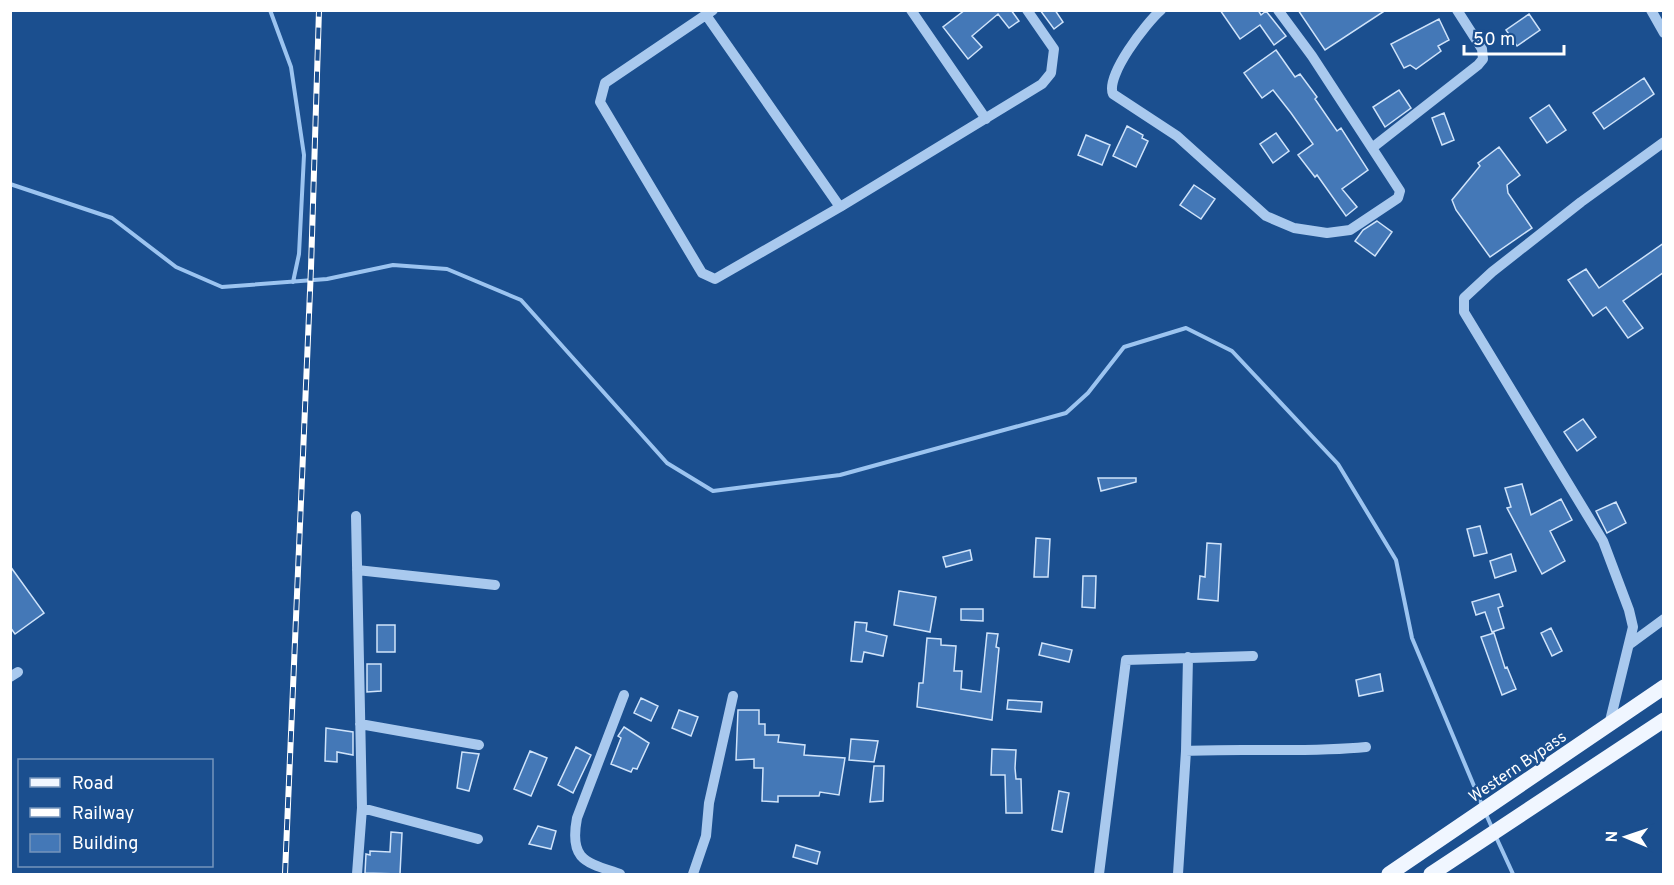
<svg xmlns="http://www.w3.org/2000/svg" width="1674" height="885" viewBox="0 0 1674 885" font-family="Overpass,sans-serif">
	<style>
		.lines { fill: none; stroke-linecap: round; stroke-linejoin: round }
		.stream { stroke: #9cc4f0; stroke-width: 4 }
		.building { fill: #4478b7; stroke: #cfe3fa; stroke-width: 1.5 }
		.minor { stroke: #a9c9ee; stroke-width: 10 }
		.major { stroke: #f0f6ff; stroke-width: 15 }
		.rail-casing { stroke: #fff; stroke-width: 6 }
		.rail { stroke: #1b4f8f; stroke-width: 4; stroke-dasharray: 11; stroke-linecap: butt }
		.labels { text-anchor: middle; stroke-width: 4.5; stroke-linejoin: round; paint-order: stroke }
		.street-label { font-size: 16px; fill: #fff; stroke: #1b4f8f }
	</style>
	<rect width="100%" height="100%" fill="#1b4f8f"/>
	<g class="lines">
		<path class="stream" d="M270,10L291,67L304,155L299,254L293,282
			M10,184L112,218L176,267L222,287L327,279L393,265L447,269L521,300L667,463L713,491L840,475L1066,413L1088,393L1124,347L1186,328L1232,351L1338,464L1396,560L1412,638L1482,805
			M1485,812L1493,830
			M1496,837L1513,874"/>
	</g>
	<path class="building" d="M965,10H1011L1019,21L1009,28L998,14L972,36L982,47L968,59L943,27Z
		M1040,10H1055L1063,22L1054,29Z
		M1220,10H1258L1261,15L1266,11L1286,36L1274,45L1260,25L1240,39Z
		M1298,10H1386L1325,50Z
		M1529,14L1540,30L1517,46L1506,30Z
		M1439,19L1449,40L1438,46L1441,51L1416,69L1410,65L1404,68L1391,44Z
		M1276,50L1295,77L1300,74L1317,97L1315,99L1337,131L1341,128L1368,170L1342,189L1357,207L1346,216L1317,175L1315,177L1298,155L1313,144L1291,113L1273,90L1262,98L1244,73Z
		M1644,78L1654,94L1604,129L1593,113Z
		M1399,90L1411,108L1385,127L1373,107Z
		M1549,105L1566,130L1547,143L1530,118Z
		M1444,113L1454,140L1442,145L1432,118Z
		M1127,126L1143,135L1142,138L1148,141L1136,167L1113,156Z
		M1276,133L1289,151L1273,163L1260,144Z
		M1086,135L1110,145L1102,165L1078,155Z
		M1499,147L1520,175L1507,185L1508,193L1532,228L1490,257L1456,210L1452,200L1480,166L1478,163Z
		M1194,185L1215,199L1201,219L1180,205Z
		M1377,221L1392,232L1375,256L1355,241L1363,230Z
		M1664,243V272L1623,301L1643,328L1628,338L1606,307L1593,316L1568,280L1586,269L1599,288Z
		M1583,419L1596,437L1577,451L1564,432Z
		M1098,478H1136V482L1101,491Z
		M1522,484L1531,515L1561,499L1572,520L1550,531L1565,561L1542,574L1507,508L1511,507L1505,488Z
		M1616,502L1626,523L1607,533L1596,511Z
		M1480,526L1487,553L1474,556L1467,529Z
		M1036,538L1050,539L1048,577H1034Z
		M1207,543L1221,544L1218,601L1198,599L1200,576L1205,577Z
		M970,550L972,560L946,567L943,557Z
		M1511,554L1516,571L1495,578L1490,561Z
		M10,566L44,613L15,634L10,627Z
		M1083,576H1096L1095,608L1082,607Z
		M899,591L936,597L930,632L894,625Z
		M1499,594L1503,606L1498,608L1504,628L1492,632L1485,612L1476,615L1472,602Z
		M961,609H983V621L961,620Z
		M855,622L867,623L866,631L887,636L883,656L864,652L862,662L851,661Z
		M377,625H395V652H377Z
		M1551,628L1562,651L1552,656L1541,633Z
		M987,633L998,634L996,647L999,648L992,720L917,707L919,683H923L927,638L941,639V645L956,646L954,671H962L961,689L981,692Z
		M1494,633L1505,668L1507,667L1516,689L1502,695L1481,637Z
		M1042,643L1072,650L1069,662L1039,655Z
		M367,664H381V691L367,692Z
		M1380,674L1383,691L1359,696L1356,680Z
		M641,698L658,706L651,721L634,713Z
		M1008,700L1042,702L1041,712L1007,709Z
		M679,710L698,717L691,736L672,728Z
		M738,710H759V724H765V735H779L778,742L805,745L804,755L845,758L839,795L820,792L819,796H778V802L762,801L763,768H754V759L736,760Z
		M624,727L649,743L637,769L633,768L631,772L611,764L621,738L618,736Z
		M326,728L353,732V755L337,752V762L325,761Z
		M851,739L878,741L874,762L849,760Z
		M576,747L591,755L573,793L558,785Z
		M992,749L1016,750L1015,768L1016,779H1021L1022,813H1006L1005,775H991Z
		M530,751L547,758L531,796L514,789Z
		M462,752L479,754L469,791L457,788Z
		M874,766H884L883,801L870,802Z
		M1059,791L1069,793L1062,832L1052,830Z
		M538,826L556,831L551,849L529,844Z
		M391,832L402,833L400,874L365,873L366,854L370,855V851L390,852Z
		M796,845L820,852L817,864L793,857Z"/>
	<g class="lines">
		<path class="minor" d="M713,10L605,83L600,102L702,273L715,279L840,207L1042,84L1051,73L1054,49L1027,10
			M911,10L986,119
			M1161,10C1146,23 1105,76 1113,94L1177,136L1266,216L1294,228L1327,233L1350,230L1398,198L1400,191L1312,56L1278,10
			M1651,10L1664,33
			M706,15L840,207
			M1372,148L1478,65L1483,59L1482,49L1457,10
			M356,516L362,808L357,874
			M357,570L495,585
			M1630,644L1664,619
			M10,677L18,672
			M360,724L479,745
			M1609,725L1633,627L1629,610L1603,541L1464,312V298L1492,272L1581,202L1664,142
			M1186,751C1246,748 1307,753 1366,747
			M362,808L478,839
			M620,874C585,862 569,860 577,818L624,695
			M693,874L706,836L709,803L733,696
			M1099,874L1126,660L1253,656
			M1178,874L1186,751L1188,657"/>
		<path class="major" d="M1389,874L1664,687
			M1431,874L1664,720"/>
		<g class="rail-casing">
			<path id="rail" d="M285,874L311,268L319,10"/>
		</g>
		<use href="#rail" class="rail"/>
	</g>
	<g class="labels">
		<g class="street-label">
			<text transform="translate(1517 766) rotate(-34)" y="6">Western Bypass</text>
		</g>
	</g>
	<rect width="1674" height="885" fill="none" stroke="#ffffff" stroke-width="24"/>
	<rect x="18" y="759" width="195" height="108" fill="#1b4f8f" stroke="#7695bc" stroke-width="1.5"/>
	<rect x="30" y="778" width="30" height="9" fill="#f0f6ff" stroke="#7695bc" stroke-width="1.5"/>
	<text x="72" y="789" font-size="18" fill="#ffffff">Road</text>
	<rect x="30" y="808" width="30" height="9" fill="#ffffff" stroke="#7695bc" stroke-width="1.5"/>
	<text x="72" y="819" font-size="18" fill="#ffffff">Railway</text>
	<rect x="30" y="834" width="30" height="18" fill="#4478b7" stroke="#7695bc" stroke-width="1.5"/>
	<text x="72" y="849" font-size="18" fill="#ffffff">Building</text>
	<g transform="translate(1626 837) rotate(272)" stroke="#1b4f8f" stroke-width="4.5" paint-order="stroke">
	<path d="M0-4.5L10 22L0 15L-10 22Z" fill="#ffffff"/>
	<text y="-9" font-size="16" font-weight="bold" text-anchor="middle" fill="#ffffff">N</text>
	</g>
	<path d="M1464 45v9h100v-9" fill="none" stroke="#ffffff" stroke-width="3"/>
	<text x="1473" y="45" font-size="18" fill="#ffffff" stroke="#1b4f8f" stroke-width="4.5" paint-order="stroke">50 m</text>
</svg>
